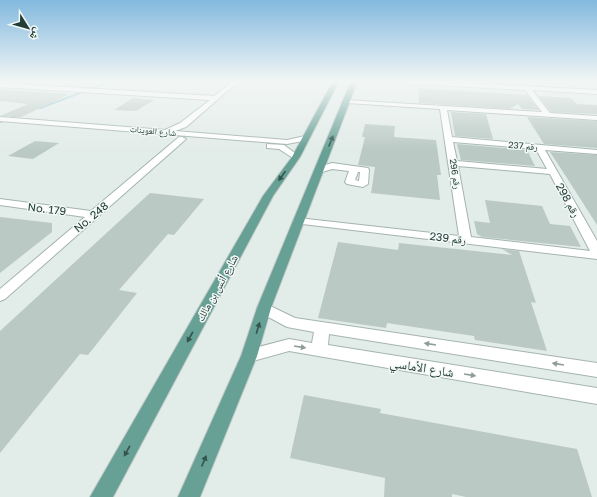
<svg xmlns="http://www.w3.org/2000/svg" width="597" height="497" viewBox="0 0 597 497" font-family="'Golos Text','Noto Naskh Arabic',sans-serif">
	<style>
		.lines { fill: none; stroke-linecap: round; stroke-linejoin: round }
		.stream { stroke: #8bc1d0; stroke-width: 2 }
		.building { fill: #bac9c4 }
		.minor-casing { stroke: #a5b4af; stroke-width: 2 }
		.major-casing { stroke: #c1c8c7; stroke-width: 2 }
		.minor { fill: #fff; fill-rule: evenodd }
		.major { fill: #67a095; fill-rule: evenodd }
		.oneway { fill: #33554e }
		.oneway2 { fill: #909e9b }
		.labels { text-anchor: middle; stroke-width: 3; stroke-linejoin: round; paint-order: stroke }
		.far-street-label { font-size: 9px; fill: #223c37; stroke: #f2f8f6 }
		.street-label { font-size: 11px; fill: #223c37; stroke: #f2f8f6 }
		.near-street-label { font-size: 13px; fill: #223c37; stroke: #f2f8f6 }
	</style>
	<rect width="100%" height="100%" fill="#e2ece8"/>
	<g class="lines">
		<path class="stream" d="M40,108L112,81
			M0,122L18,115"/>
	</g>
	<path class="building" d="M418,88L527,95L539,110L522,109L518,104L510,109L419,103Z
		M0,89L70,94L21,117L0,116L28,104L0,101Z
		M538,96L571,98L577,104L597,105V114L551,112Z
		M133,98L154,100L136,111L114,110Z
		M451,112L486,114L493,139L455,136Z
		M527,117L597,121V148L544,144Z
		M365,124L395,126L394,137L436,140L441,175H437L440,200L371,193L375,167L358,165L365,137H362Z
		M35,141L59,143L33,159L8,156Z
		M457,144L527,150L535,166L461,160Z
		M550,152L597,155V225L567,178Z
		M150,193L204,199L174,235L168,234L119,290L137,293L88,355L80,354L0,453V331Z
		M485,200L542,206L550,224L570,226L581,247L482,237L477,234L474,221L490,223Z
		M0,217L52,223V232L0,273Z
		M338,242L398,250L399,243L512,255L502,249L519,251L536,303L531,302L547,351L475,340L474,336L387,323L386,328L318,318Z
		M304,395L381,409L380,413L577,449L592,497H466L452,494V497H384L385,478L290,458Z"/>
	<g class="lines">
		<g class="minor-casing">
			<path id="minor" d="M233,81H239L186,127L175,131L287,140L305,136L309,138L308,140L287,144L0,121V117L165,130L180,123L210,100L0,87V83L214,96Z
				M398,81H431L597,90V94L532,90L550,113L597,116V120L447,110L452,137L597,150V154L545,150L597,241V259L294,223L293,221L294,219L298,218L459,236L440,109L347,103L344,101L345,100L542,112L525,90L401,83ZM453,142L536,149L547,169L457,161ZM458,166L550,174L590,251L471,237Z
				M179,137H182L186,139L5,299L0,301V289L85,217L0,205V199L91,211Z
				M267,144L284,145L300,157L296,160L279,149L267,148Z
				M332,163L368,168L369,170L368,184L363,187L347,184L345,182L349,171L332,169L319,173L315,170L316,168ZM358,172H360L359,181L355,180Z
				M264,303L295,318L597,363V377L329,334L328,345L597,388V404L289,351L249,362L243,361L241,356L243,351L289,339L312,343L314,332L287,327L259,312L257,308L259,304Z"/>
		</g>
		<g class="major-casing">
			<path id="major" d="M333,81H339L300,157L273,196L113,497H90L263,196L292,157Z
				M351,81H357L350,101L271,308L257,356L200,497H178L241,356L257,308Z"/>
		</g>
		<use href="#minor" class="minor"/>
		<use href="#major" class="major"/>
	</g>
	<defs><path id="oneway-solid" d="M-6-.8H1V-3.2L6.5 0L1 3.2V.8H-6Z"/></defs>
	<g class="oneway">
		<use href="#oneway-solid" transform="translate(331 141) rotate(-68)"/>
		<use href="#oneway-solid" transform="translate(282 176) rotate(126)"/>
		<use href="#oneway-solid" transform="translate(258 328) rotate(-73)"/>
		<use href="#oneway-solid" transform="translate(190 337) rotate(119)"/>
		<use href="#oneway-solid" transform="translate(127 451) rotate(119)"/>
		<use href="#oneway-solid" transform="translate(204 461) rotate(-67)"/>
	</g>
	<g class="oneway2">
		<use href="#oneway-solid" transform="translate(430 344) rotate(-171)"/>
		<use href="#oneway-solid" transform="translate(300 347) rotate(9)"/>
		<use href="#oneway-solid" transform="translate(558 364) rotate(-171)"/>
		<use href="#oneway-solid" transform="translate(470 375) rotate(9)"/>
	</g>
	<linearGradient id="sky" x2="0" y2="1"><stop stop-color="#83b9de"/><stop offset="0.54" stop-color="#f2f6f5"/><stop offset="1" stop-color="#f2f6f5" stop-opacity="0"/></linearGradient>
	<rect width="597" height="151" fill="url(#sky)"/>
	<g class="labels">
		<g class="far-street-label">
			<text transform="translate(153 131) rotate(5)" y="3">شارع العوينات</text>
			<text transform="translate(523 146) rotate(5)" y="3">رقم 237</text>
			<text transform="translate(455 174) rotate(81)" y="3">رقم 296</text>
		</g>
		<g class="street-label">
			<text transform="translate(568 200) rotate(61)" y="4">رقم 298</text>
			<text transform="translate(47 209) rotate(7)" y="4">No. 179</text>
			<text transform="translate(91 217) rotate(-40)" y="4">No. 248</text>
			<text transform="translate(448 238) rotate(7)" y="4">رقم 239</text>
			<text transform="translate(217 288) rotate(-61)" y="4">شارع أنس بن مالك</text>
		</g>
		<g class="near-street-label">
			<text transform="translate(422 367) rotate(9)" y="5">شارع الأماسي</text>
		</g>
	</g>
	<g transform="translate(28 28) rotate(127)" stroke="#f2f8f6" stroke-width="3" paint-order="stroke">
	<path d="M0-3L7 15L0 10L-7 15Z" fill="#223c37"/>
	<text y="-6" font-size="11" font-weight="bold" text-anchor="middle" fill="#223c37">ش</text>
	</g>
</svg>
